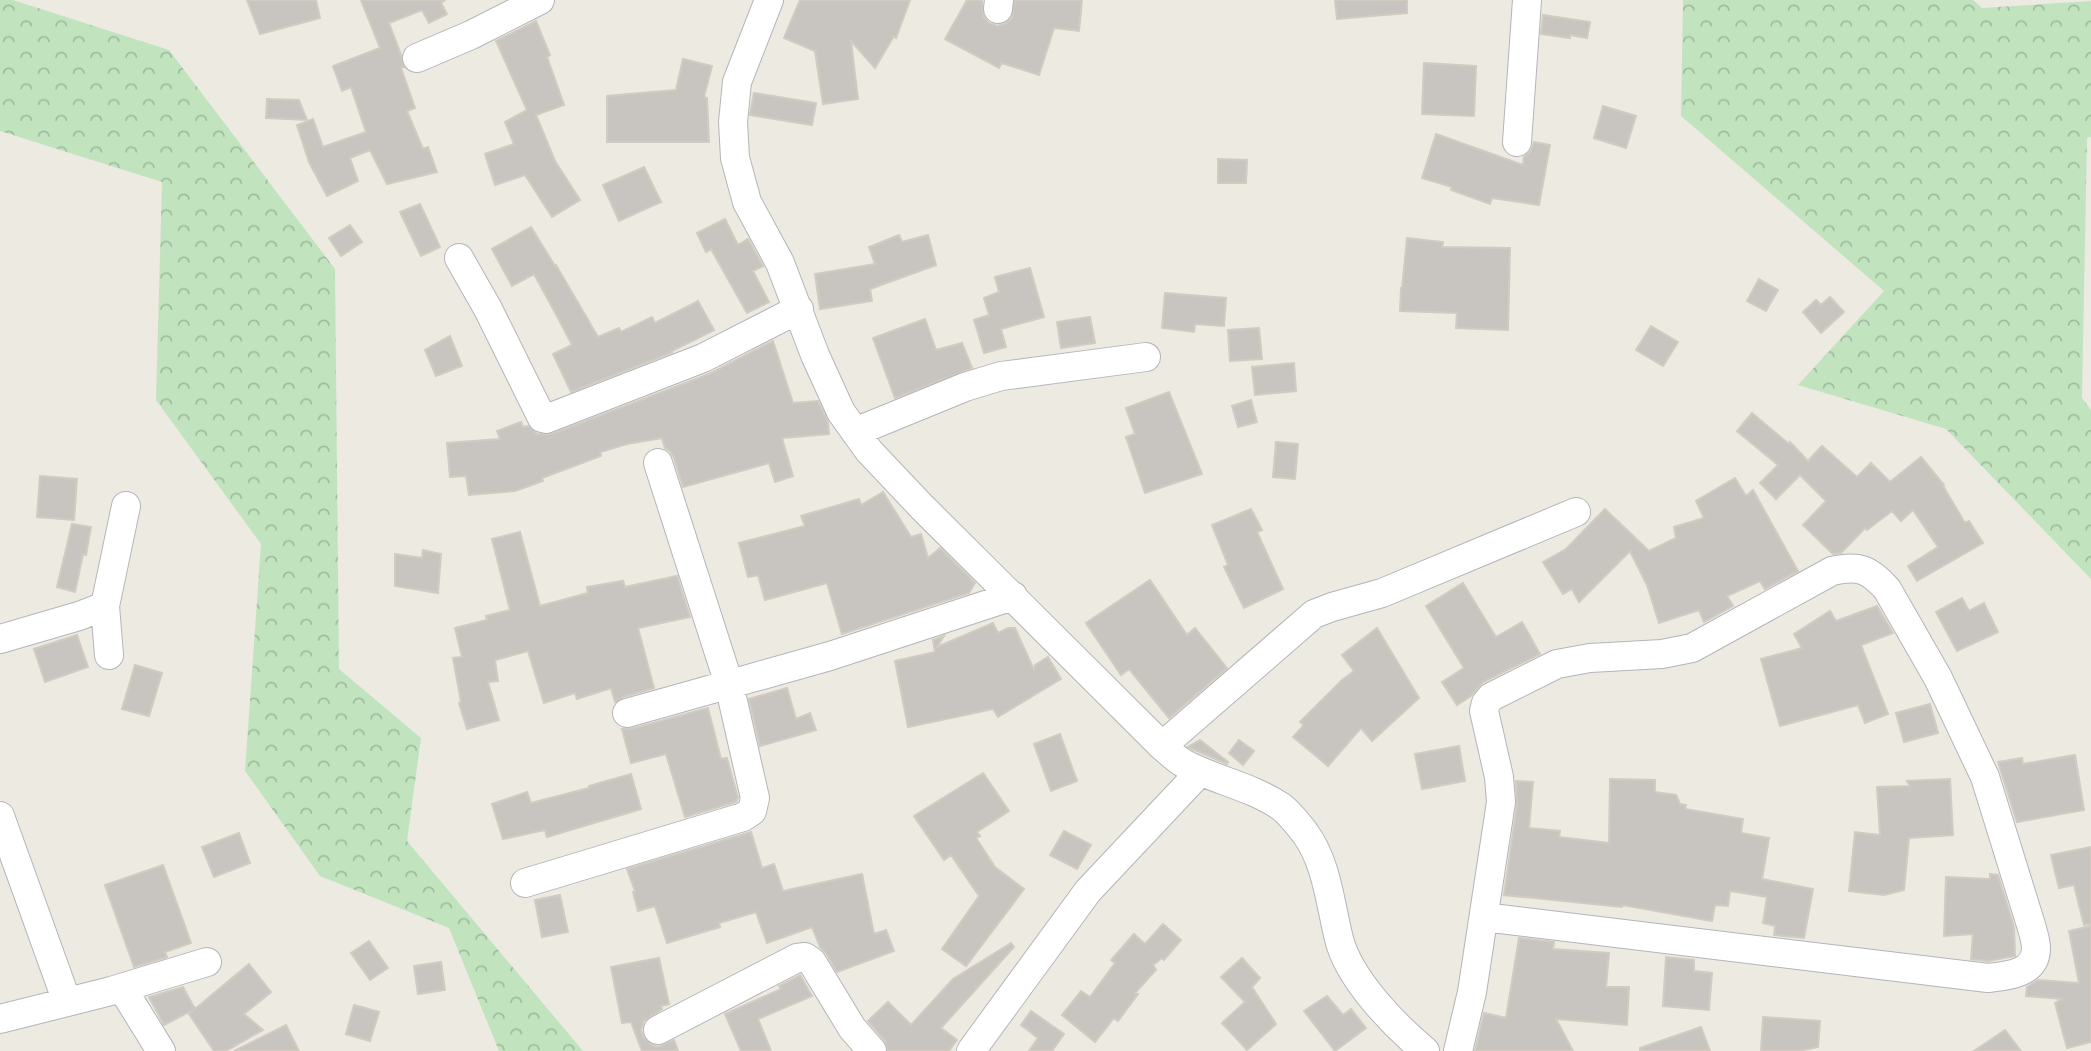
<svg xmlns="http://www.w3.org/2000/svg" width="2091" height="1051" viewBox="0 0 2091 1051" font-family="Cabin,sans-serif">
	<style>
		.forest { fill: url(#forest-crowns) }
		.building { fill: #c8c5c0; stroke: #d1cbc1; stroke-width: 2 }
		.lines { fill: none; stroke-linecap: round; stroke-linejoin: round }
		.minor-casing { stroke: #b3b5b9; stroke-width: 30 }
		.minor { stroke: #fff; stroke-width: 28 }
	</style>
	<defs>
		<pattern id="forest-crowns" width="20" height="18" patternUnits="userSpaceOnUse" patternTransform="scale(1.75)"><rect width="20" height="18" fill="#c1e4bf"/><path d="M2 6a3 3 0 1 1 6 0M12 15a3 3 0 1 1 6 0" fill="none" stroke="#a0bc9f"/></pattern>
	</defs>
	<rect width="100%" height="100%" fill="#edeae2"/>
	<path class="forest" d="M0,0H13L169,50L335,269L339,669L421,738L407,841L583,1051H499L449,928L320,876L245,771L261,544L156,400L162,182L0,131Z
		M1683,0H1973L1982,8L2091,1V137L2087,138L2082,398L2091,410V579L1946,429L1798,385L1884,291L1681,116Z"/>
	<path class="building" d="M247,0H316L320,18L260,34Z
		M361,0H445L441,3L447,14L429,23L422,10L389,23L401,55L404,67L401,68L415,108L407,111L423,149L428,147L437,172L387,184L370,150L350,158L358,181L327,196L309,162L297,125L313,119L323,147L366,132L351,87L342,91L333,66L380,48Z
		M800,0H910L896,38L894,36L875,68L851,41L858,99L823,104L815,51L784,38Z
		M967,0H982L983,16L989,23L997,26L1005,24L1012,18L1015,0H1082L1079,31L1054,28L1039,75L1002,63L999,68L945,39Z
		M1335,0H1407V13L1337,19Z
		M1543,15L1590,22L1587,38L1570,35V38L1541,34Z
		M536,21L550,55L547,57L564,105L536,115L555,161L580,200L552,217L525,175L495,185L485,154L514,144L505,122L527,110L496,41Z
		M683,59L712,66L704,97L707,98L709,142H607V96L676,90Z
		M1424,63L1476,66L1474,116L1422,114Z
		M754,93L816,103L812,125L750,115Z
		M267,99L299,100L307,120L266,118Z
		M1603,106L1636,116L1626,148L1594,138Z
		M1436,134L1523,165L1524,157L1531,151L1534,142L1550,145L1539,205L1492,198L1490,204L1451,190L1452,187L1422,178Z
		M1218,159L1247,160L1246,183H1218Z
		M644,167L661,202L619,221L603,185Z
		M420,204L440,247L421,256L400,212Z
		M725,219L738,245L748,239L763,266L753,271L769,302L747,313L711,249L706,252L697,233Z
		M350,225L362,242L341,256L329,238Z
		M531,227L555,266L556,265L598,337L619,328L621,332L652,317L655,323L698,301L714,330L670,352H673L571,392L553,354L572,345L558,318L534,274L512,286L492,249Z
		M899,235L902,242L928,235L936,265L870,289L872,301L820,309L815,274L875,264L869,247Z
		M1407,238L1443,242L1442,247L1510,248L1508,330L1456,328L1457,313L1400,311L1401,288H1402Z
		M1030,268L1044,317L1001,329L1006,347L984,353L974,320L989,315L984,298L999,292L995,277Z
		M1759,279L1778,290L1766,311L1747,301Z
		M1165,293L1226,298L1224,326L1195,324L1194,332L1162,328Z
		M1830,297L1844,312L1821,333L1803,312L1816,300L1821,305Z
		M1090,317L1095,343L1061,348L1057,322Z
		M925,319L936,350L962,343L972,368L895,398L873,338Z
		M1651,326L1678,342L1663,366L1636,350Z
		M1259,328L1262,359L1230,361L1228,330Z
		M450,336L462,366L436,376L425,350Z
		M773,341L793,403L818,401L828,422L829,434L782,438L793,476L775,482L769,463L683,487L674,458L670,451L665,448L662,438L627,444L600,452L601,456L542,478L543,481L515,491L469,495L466,476L450,477L447,443L500,439L497,431L521,422L523,427L528,426L537,434H552L709,374Z
		M1294,363L1296,391L1255,395L1252,367Z
		M1169,392L1202,474L1145,493L1126,437L1135,434L1126,408Z
		M1251,400L1257,422L1238,427L1232,406Z
		M1752,413L1789,444L1790,442L1808,461L1822,446L1857,477L1871,463L1890,482L1921,457L1944,485L1943,486L1965,523L1969,521L1983,543L1917,581L1908,566L1938,547L1913,510L1901,521L1892,511L1867,530L1865,528L1841,553L1833,554L1803,525L1826,501L1800,475L1776,499L1760,483L1778,465L1737,431Z
		M1276,442L1298,444L1295,479L1273,477Z
		M40,476L77,479L74,520L37,517Z
		M1735,478L1746,496L1753,490L1798,571L1765,589L1760,581L1727,596L1733,606L1704,622L1699,610L1659,623L1647,585L1630,551L1579,602L1572,589L1563,594L1543,562L1566,549L1605,509L1649,551L1676,538L1674,527L1704,518L1696,501Z
		M883,492L911,537L921,534L928,558L940,548L975,583L969,593L842,634L827,583L765,600L758,575L748,577L739,543L805,526L801,516L859,499L861,505Z
		M1251,509L1262,530L1257,532L1283,589L1244,608L1224,567L1228,565L1212,525Z
		M72,524L91,527L86,555L83,554L75,592L57,587Z
		M520,532L540,606L588,593L587,587L623,581L625,587L677,576L690,617L638,628L654,688L623,697L615,702L611,688L577,699L575,693L544,703L528,651L495,660L498,681L488,682L499,720L467,729L459,703L461,702L453,658L462,657L455,628L487,620L486,616L510,610L492,539Z
		M423,550L441,554L438,593L395,586V554L422,558Z
		M1150,580L1187,635L1195,628L1227,668L1169,718L1129,669L1121,675L1086,623Z
		M1463,583L1496,637L1522,622L1540,654L1483,682L1471,696L1457,705L1442,682L1464,668L1426,606Z
		M1962,598L1969,611L1984,603L1998,632L1957,651L1936,612Z
		M1877,606L1893,633L1861,645L1888,714L1865,723L1858,705L1780,726L1761,659L1802,648L1794,634L1830,611L1836,621Z
		M993,623L998,633L1008,628H1015L1034,670L1035,665L1048,657L1061,679L998,717L993,709L908,727L895,661L935,652L933,640L944,636L937,647Z
		M1377,628L1419,698L1372,741L1361,728L1328,766L1293,737L1304,725L1300,722L1342,680L1354,671L1342,655Z
		M77,635L88,667L45,682L34,649Z
		M135,665L162,673L149,716L122,709Z
		M787,688L796,719L810,713L816,730L760,746L749,699Z
		M1930,704L1938,733L1904,742L1896,713Z
		M708,708L721,759L727,758L738,798L736,802L685,817L666,754L631,763L622,729H631Z
		M1060,734L1077,781L1051,791L1034,744Z
		M1200,740L1228,762L1227,764L1188,747Z
		M1239,740L1254,751L1243,765L1229,753Z
		M1459,746L1465,781L1422,789L1415,754Z
		M2075,755L2084,810L2017,822L1998,762L2022,758L2023,764Z
		M983,773L1009,811L977,832L980,836L976,838L995,867L1024,889L966,966L942,949L979,896L951,855L944,860L914,816Z
		M631,774L641,809L547,837L545,830L503,839L492,804L527,792L531,803L589,788V786Z
		M1610,779L1655,780V792L1676,795L1680,804L1686,805L1685,809L1743,819L1741,833L1769,838L1762,879L1813,889L1804,938L1774,935L1775,926L1763,923L1767,897L1730,891L1728,906L1715,905L1712,921L1623,905L1622,907L1504,895L1517,805L1516,781L1533,782L1529,828L1560,831L1559,837L1609,843Z
		M1950,779L1953,835L1909,838L1904,890L1884,895L1849,891L1855,832L1880,835L1877,787L1910,786L1907,781Z
		M1064,831L1091,845L1077,869L1050,855Z
		M751,832L762,868L774,864L783,891L862,874L874,934L886,930L894,951L837,972L826,953L820,947L812,927L767,943L756,912L719,923L720,927L667,943L655,906L638,911L633,892L635,891L627,869Z
		M239,833L250,863L214,877L202,847Z
		M2091,847V924L2084,925L2074,885L2059,888L2051,855Z
		M163,865L191,943L165,952L167,957L134,967L105,885Z
		M1990,874L1998,875L2014,927L2015,956L1988,961L1971,959L1973,934L1944,936L1946,877L1990,879Z
		M560,895L568,932L542,937L535,900Z
		M1163,924L1181,940L1164,960L1162,958L1153,965L1156,970L1135,993L1138,994L1118,1021L1114,1018L1095,1042L1062,1015L1081,991L1090,997L1115,963L1111,960L1134,934L1145,944Z
		M2091,926V1042L2067,1048L2055,1003L2062,999L2026,996L2027,987L2038,980L2079,983L2069,931Z
		M1519,938L1554,942L1553,949L1609,953L1606,987H1629L1627,1025L1556,1019L1573,1051H1475L1484,1013L1506,1018Z
		M369,941L388,968L370,980L351,953Z
		M1011,943L1014,947L941,1028L957,1040L949,1051H888L885,1041L868,1021L888,1002L911,1025L953,979Z
		M1666,957L1694,960V971L1712,973L1709,1010L1663,1006Z
		M659,958L669,1004L661,1006L662,1009L644,1021L641,1030L644,1038L650,1044L658,1047L674,1040L678,1051H642L631,1022L622,1023L611,967Z
		M1242,958L1260,978L1252,987L1276,1024L1247,1050L1222,1023L1245,1002L1221,977Z
		M441,962L445,990L418,994L414,966Z
		M249,964L271,992L244,1014L263,1030L226,1051H214L189,1014L193,1010L164,1025L149,997L183,987L195,1009Z
		M800,975L812,996L758,1019L771,1051H741L725,1014L781,989L779,986Z
		M1327,996L1343,1015L1351,1009L1366,1028L1335,1051L1304,1011Z
		M354,1005L379,1012L370,1041L346,1034Z
		M1031,1011L1064,1034L1052,1051H1029L1038,1038L1021,1025Z
		M1763,1017L1820,1021L1818,1047L1799,1051H1761Z
		M286,1025L299,1051H234Z
		M1701,1027L1710,1051H1640V1048Z
		M2005,1030L2021,1051H1974Z"/>
	<g class="lines">
		<g class="minor-casing">
			<path id="minor" d="M769,0L737,82L733,122L735,158L747,202L780,263L815,355L841,412L869,451L922,507L1162,746C1169,752 1175,758 1183,763C1214,780 1250,786 1280,806C1289,812 1298,824 1305,833C1327,863 1330,903 1339,939C1349,979 1394,1025 1425,1051
				M998,9L999,0
				M417,58L471,35L540,0
				M1517,142L1527,0
				M459,258L488,309L540,414L542,418L546,419L703,358L799,309
				M855,432L965,387L1001,376L1146,357
				M0,639L79,616L105,606
				M109,655L105,606L126,506
				M627,713L830,656L1013,596
				M1162,746L1314,614L1332,607L1382,593L1576,512
				M0,816L67,1002
				M525,883L743,817L752,811L755,798L729,684L658,463
				M122,988L161,1051
				M0,1019L111,991L207,962
				M658,1030L797,958L805,957L812,962L852,1028L872,1051
				M971,1051L1088,891L1200,772
				M1458,1051L1472,992L1501,802L1499,777L1484,711L1486,703L1491,697L1557,664L1590,658L1662,654L1692,648L1832,571C1859,565 1869,569 1887,589L1938,678L1985,777L2031,925C2033,932 2036,941 2036,948C2036,974 2007,976 1988,978L1484,917"/>
		</g>
		<use href="#minor" class="minor"/>
	</g>
</svg>
